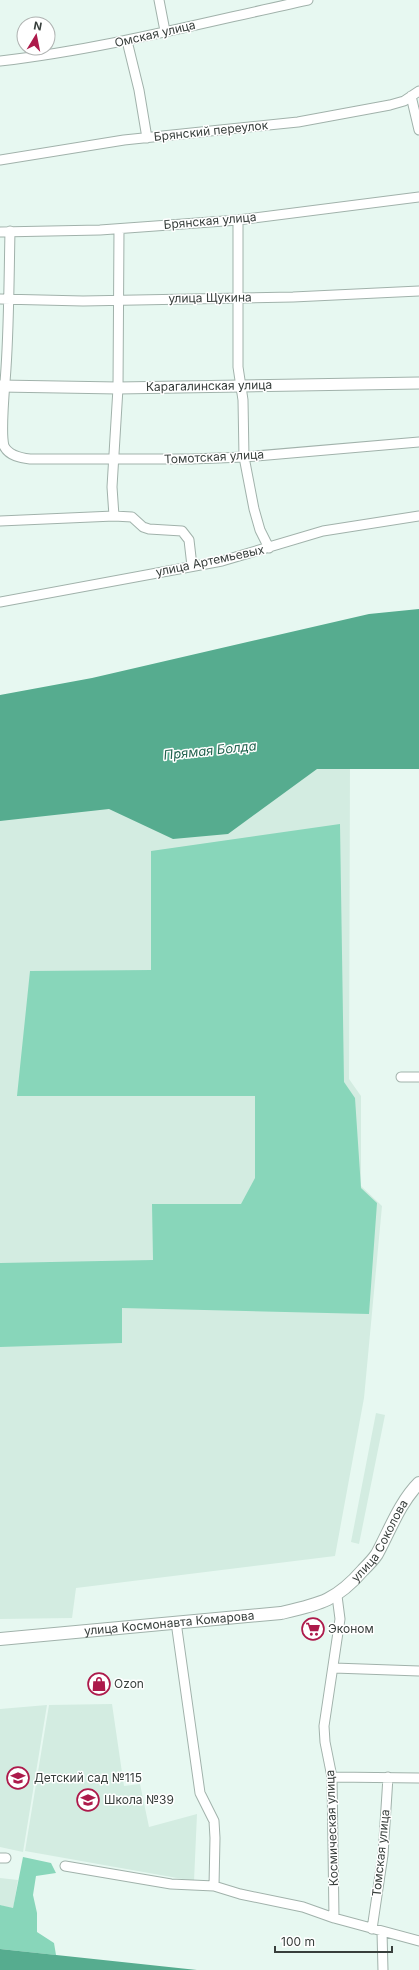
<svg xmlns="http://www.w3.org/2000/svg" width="419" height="1970" viewBox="0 0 419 1970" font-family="Inter,sans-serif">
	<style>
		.built { fill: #d3ece1 }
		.green { fill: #88d6ba }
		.water { fill: #56ac8f }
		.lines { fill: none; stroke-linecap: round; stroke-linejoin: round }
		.minor-casing { stroke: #a1b2ab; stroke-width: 11 }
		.tertiary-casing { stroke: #a1b2ab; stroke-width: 13 }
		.secondary-casing { stroke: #a1b2ab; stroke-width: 14 }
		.minor { stroke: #fff; stroke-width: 9 }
		.tertiary { stroke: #fff; stroke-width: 11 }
		.secondary { stroke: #fff; stroke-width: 12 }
		.labels { text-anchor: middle; stroke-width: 3; stroke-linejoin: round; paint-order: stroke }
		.street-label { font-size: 12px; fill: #383f3c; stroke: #fff }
		.poi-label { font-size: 12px; fill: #383f3c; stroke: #fff; text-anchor: start }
		.water-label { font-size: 13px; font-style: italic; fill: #22644f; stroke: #fff }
	</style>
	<rect width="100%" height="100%" fill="#e7f8f1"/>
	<path class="built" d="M350,761L349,1079L361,1096V1186L382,1206L364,1398L335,1556L76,1588L72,1618L0,1619V812Z
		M376,1413L385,1415L359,1544L351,1542Z
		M112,1704L124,1786L140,1784L149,1827L197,1814L194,1881L25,1851L49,1705Z
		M47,1705L23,1852L0,1847V1709Z
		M0,1878L18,1880L13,1909L0,1905Z"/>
	<path class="green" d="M340,824L344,1082L355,1098L361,1188L377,1203L369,1314L122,1308V1343L0,1347V1263L153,1260L152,1204H241L255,1178V1096H17L30,971L151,970V851Z
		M23,1857L51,1863L56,1873L36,1876L33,1895L37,1913V1932L54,1943L56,1955L0,1949V1905L13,1908Z"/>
	<path class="water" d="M419,609V769H317L228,834L173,839L109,809L0,821V695L92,678L369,614Z
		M0,1949L197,1970H0Z"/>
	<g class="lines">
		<g class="minor-casing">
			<path id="minor" d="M159,0L165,31
				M127,41L139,90L147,138
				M0,61C104,49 206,22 308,0
				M411,96L419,130
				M0,160L124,140L298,122L390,105L404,101L419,91
				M238,220V367L243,400L244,457L254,509L260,530L269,548
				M10,231C9,277 9,323 6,368C5,386 0,431 4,446C9,456 21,458 30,459H192L244,457L419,442
				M0,232L100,230L238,220L419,197
				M0,299L83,301L293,297L419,291
				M114,516L112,487L118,388L119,229
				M0,521L114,516L132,517L143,527L149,529L182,531L189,540L192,566
				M0,602L222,561L323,531L419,516
				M401,1077H419
				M176,1622L200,1793L214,1821L215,1838L214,1886
				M334,1668L419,1671
				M332,1777L419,1778
				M0,1858H6
				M65,1866L171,1884L214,1886L240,1894L303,1907L334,1918L419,1941
				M334,1918L332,1777L325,1742L324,1726L340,1619L337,1596
				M372,1929L383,1855L388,1777
				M382,1932L383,1970"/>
		</g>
		<g class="tertiary-casing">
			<path id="tertiary" d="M0,386L118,388L419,383"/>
		</g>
		<g class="secondary-casing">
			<g id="secondary">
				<path id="s1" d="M0,1639L281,1613C320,1604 336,1601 363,1570C368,1565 373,1560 377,1554C390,1530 400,1502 419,1483"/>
			</g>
		</g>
		<use href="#minor" class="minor"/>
		<use href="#tertiary" class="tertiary"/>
		<use href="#secondary" class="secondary"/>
	</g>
	<defs>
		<g id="supermarket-ring" transform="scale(1.15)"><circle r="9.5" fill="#fff" stroke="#ad1a4b" stroke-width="1.5"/><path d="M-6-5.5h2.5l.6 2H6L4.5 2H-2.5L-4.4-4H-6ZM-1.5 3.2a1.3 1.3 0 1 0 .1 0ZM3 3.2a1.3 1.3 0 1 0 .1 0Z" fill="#ad1a4b"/></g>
		<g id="shop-ring" transform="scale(1.15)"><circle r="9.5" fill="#fff" stroke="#ad1a4b" stroke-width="1.5"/><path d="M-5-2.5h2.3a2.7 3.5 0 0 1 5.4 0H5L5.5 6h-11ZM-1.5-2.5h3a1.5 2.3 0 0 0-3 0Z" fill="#ad1a4b"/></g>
		<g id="school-ring" transform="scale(1.15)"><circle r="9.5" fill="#fff" stroke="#ad1a4b" stroke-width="1.5"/><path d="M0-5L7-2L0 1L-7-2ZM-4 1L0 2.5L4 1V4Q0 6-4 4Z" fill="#ad1a4b"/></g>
	</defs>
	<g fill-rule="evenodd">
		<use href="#supermarket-ring" x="313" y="1629"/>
		<use href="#shop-ring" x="99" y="1684"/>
		<use href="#school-ring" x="18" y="1778"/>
		<use href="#school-ring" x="88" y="1800"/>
	</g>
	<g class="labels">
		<g class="street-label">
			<text transform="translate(155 34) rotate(-13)" y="4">Омская улица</text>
			<text transform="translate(211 131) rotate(-6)" y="4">Брянский переулок</text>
			<text transform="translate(210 221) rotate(-5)" y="4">Брянская улица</text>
			<text transform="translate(210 298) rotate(-1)" y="4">улица Щукина</text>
			<text transform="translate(209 386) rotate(-1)" y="4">Карагалинская улица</text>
			<text transform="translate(214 457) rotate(-3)" y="4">Томотская улица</text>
			<text transform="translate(210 561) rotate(-12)" y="4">улица Артемьевых</text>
			<text dy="4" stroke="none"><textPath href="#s1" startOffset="411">улица Соколова</textPath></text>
			<text dy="4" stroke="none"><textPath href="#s1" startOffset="170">улица Космонавта Комарова</textPath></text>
			<text transform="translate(332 1828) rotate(-92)" y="4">Космическая улица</text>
			<text transform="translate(381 1853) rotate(-84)" y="4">Томская улица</text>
		</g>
		<g class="poi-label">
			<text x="328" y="1633">Эконом</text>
			<text x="114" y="1688">Ozon</text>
			<text x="34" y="1782">Детский сад №115</text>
			<text x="104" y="1804">Школа №39</text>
		</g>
		<g class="water-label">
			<text transform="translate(210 750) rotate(-6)" y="5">Прямая Болда</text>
		</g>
	</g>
	<g transform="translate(36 36) rotate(10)"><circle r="19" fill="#ffffff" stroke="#afb2b1"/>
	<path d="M0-3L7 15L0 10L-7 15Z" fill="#ad1a4b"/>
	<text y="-6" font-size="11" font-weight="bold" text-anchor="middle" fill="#383f3c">N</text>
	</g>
	<path d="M275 1946v6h117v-6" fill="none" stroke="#383f3c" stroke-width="2"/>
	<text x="281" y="1946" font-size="12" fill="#383f3c" stroke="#ffffff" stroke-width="3" paint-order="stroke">100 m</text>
</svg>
